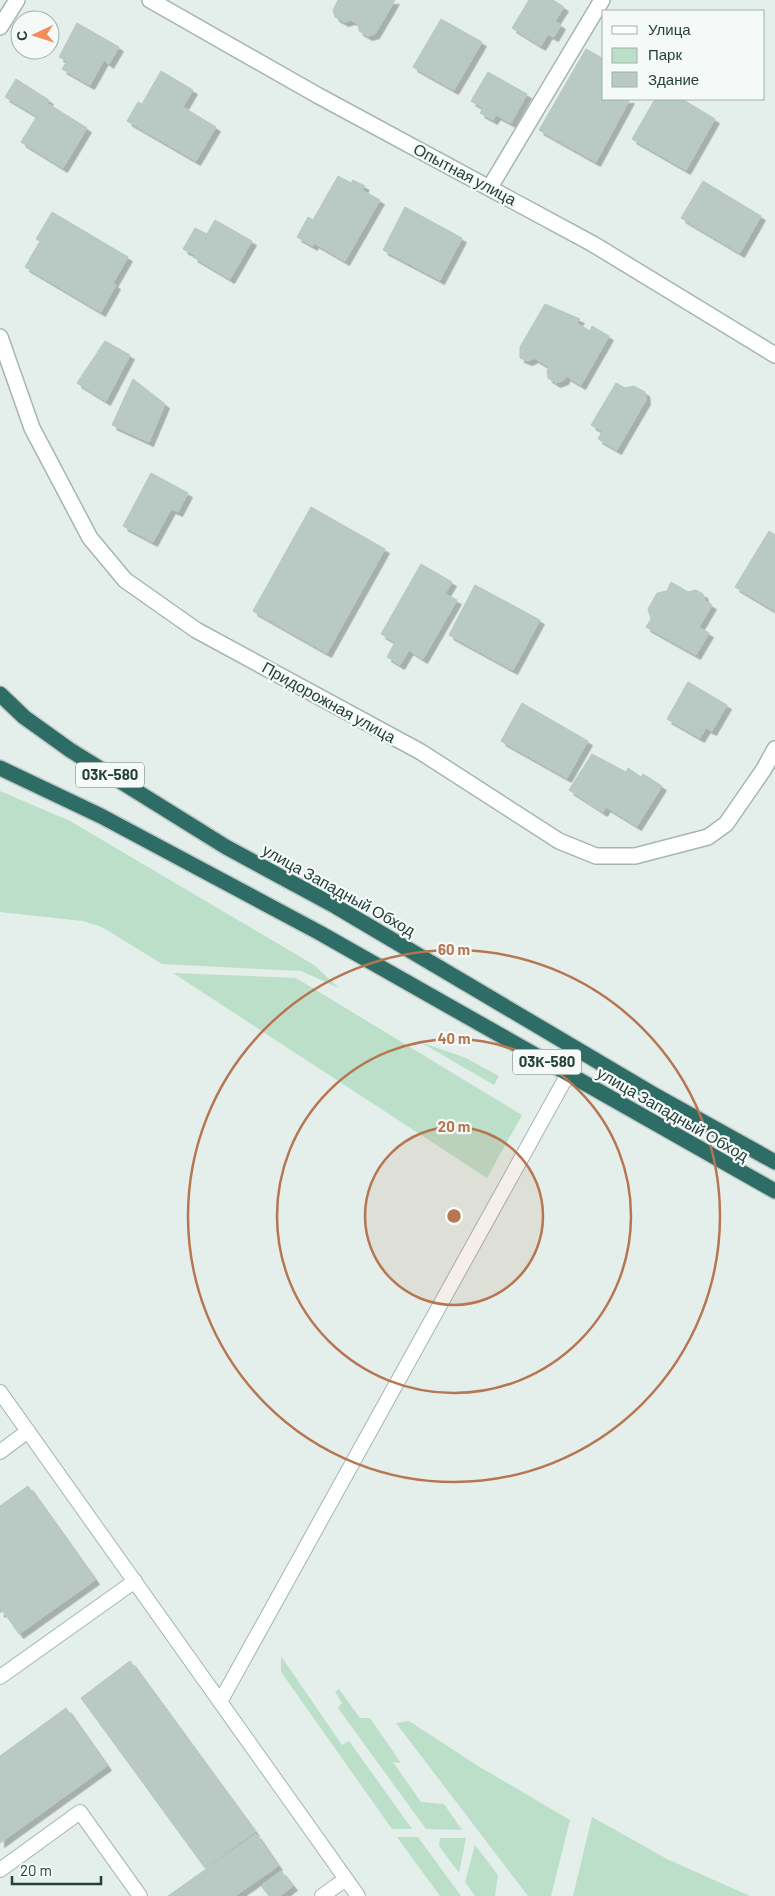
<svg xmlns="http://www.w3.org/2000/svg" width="775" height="1896" viewBox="0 0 775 1896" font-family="Barlow,sans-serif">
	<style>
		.green { fill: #bcdfc9 }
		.building { fill: #b9c9c3; stroke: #b6c8c2; filter: url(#shadow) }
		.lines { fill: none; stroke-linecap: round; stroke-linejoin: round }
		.lane-casing { stroke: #a6b6b2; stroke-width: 16 }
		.street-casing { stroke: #a6b6b2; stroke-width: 18 }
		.highway-casing { stroke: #c1cac8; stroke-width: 18 }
		.lane { stroke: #fff; stroke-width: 14 }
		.street { stroke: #fff; stroke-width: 15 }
		.highway { stroke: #2d6d65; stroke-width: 15 }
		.ring { fill: none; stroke: #b67651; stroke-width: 2.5 }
		.labels { text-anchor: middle; stroke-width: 4.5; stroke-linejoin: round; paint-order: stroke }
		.shield { fill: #f5faf8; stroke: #627874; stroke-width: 1 }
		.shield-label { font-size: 15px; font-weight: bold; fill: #23403b }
		.street-label { font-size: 16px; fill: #23403b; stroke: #f5faf8 }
		.centre { fill: #b67651; stroke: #f5faf8; stroke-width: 2.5 }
		.ring-label { font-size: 15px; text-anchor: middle; font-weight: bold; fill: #b67651; stroke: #f5faf8; stroke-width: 4.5; stroke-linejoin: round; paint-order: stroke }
	</style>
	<defs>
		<filter id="shadow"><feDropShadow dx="4.5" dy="4.5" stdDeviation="0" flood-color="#0004"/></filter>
	</defs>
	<rect width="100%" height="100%" fill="#e4eeea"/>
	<path class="green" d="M0,791L70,821L314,965L339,988L301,971L162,964L102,927L83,921L0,912Z
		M173,973L296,978L522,1115L487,1178Z
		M420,1042L466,1058L499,1076L494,1085Z
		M281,1656L342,1745L349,1741L412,1829H392L281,1672Z
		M339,1689L360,1718H370L401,1763L393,1762L421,1802L444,1804L462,1830L426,1829L338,1708L342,1703L335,1692Z
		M409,1721L478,1766L570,1820L551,1896H528L396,1723Z
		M592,1817L669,1860L750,1896H573Z
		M397,1837H418L461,1896H440Z
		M440,1838H466L459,1873L439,1846Z
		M475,1845L498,1875L495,1896H475L465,1882Z"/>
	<path class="building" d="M338,0H395L375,34L368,36L359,31L358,24L351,20L344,22L335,17L333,10Z
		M529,0H553L564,7L555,21L561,25L554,37L548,34L541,46L512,28Z
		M441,19L482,42L454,90L413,67Z
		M77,23L119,47L109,64L104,60L90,85L62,69L67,61L59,57Z
		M586,49L604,59V99H630L596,162L539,130Z
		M161,71L193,90L183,107L216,127L196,161L127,121L138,102L142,104Z
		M488,72L527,94L511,123L496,115L493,120L480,113L483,108L471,101Z
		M16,79L49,100L47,103L87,128L63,168L21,142L37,116L5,97Z
		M655,99H682L715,119L686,170L632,139Z
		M338,176L351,183L353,180L365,186L362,190L380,200L345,261L314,243L313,246L297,237L308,217L313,220Z
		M703,181L761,216L740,253L681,218Z
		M405,207L462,238L440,280L383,250Z
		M52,212L128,257L113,283L116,285L101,312L25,267L40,241L36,239Z
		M215,220L252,241L230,279L193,257L195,255L183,249L195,228L207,234Z
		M545,304L580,319L577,323L590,331L592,326L609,336L581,385L566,376L564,380L556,383L548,378L547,371L549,367L534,358L528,361L520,358V347Z
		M105,341L130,355L106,401L77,383Z
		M133,379L165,404L149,442L112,425Z
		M616,383L625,388L634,386L645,392L646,400L617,450L598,439L602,431L591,425Z
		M151,473L188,493L178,512L171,509L153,542L123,526Z
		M311,507L385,549L327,653L253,611Z
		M769,531L775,535V611L735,587Z
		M421,564L452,582L445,594L457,600L423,659L409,650L400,665L387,657L395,642L381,634Z
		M671,582L688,592L696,590L703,594L705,601L712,605L699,627L709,633L696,655L646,627L651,619L648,609L657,593L667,591Z
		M475,585L540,620L513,670L449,635Z
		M688,682L727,705L712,731L706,728L700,738L667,719Z
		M522,703L588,741L567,778L501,741Z
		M592,754L626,772L628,768L641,777L643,774L662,786L637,826L606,807L603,812L569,790Z
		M28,1486L95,1580L19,1634L3,1611L39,1584L34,1577L40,1572L31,1559L36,1556L25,1541L21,1544L11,1528L3,1533L0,1528V1506Z
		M0,1528L3,1533L11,1528L21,1544L25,1541L36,1556L31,1559L40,1572L34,1577L39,1584L0,1613Z
		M130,1661L255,1832L205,1868L81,1698Z
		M66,1708L107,1766L0,1843V1756Z
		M256,1834L278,1866L235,1896H168Z
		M281,1871L293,1886L280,1896H269L261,1886Z"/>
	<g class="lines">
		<g class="lane-casing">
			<path id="lane" d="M0,1392L358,1896
				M0,1452L28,1431
				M0,1677L135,1581
				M220,1702L568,1074
				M0,1870L80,1812L140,1896
				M322,1896L346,1879"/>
		</g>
		<g class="street-casing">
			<path id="street" d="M150,0L317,95L593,244L775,355
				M0,27L17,0
				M490,187L602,0
				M0,337L32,428L90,538L125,580L196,630L421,752L559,841L596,856H635L708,837L726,824L764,769L775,749"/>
		</g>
		<g class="highway-casing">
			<path id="highway" d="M0,694L24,717L70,750L226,847L335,906L651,1093L775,1162
				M0,768L101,816L320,933L775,1191"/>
		</g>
		<use href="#lane" class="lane"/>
		<use href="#street" class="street"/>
		<use href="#highway" class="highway"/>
	</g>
	<circle cx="454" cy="1216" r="89" fill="#b67651" fill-opacity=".12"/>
	<g class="ring">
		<circle cx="454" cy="1216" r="89"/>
		<circle cx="454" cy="1216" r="177"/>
		<circle cx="454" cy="1216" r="266"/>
	</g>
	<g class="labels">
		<g class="shield">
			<rect x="76" y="762.5" width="68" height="25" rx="4"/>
			<rect x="513" y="1049.5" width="68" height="25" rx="4"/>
		</g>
		<g class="shield-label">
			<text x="110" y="780">03К-580</text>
			<text x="547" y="1067">03К-580</text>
		</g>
		<g class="street-label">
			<text transform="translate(465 174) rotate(28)" y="6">Опытная улица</text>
			<text transform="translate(329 702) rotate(29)" y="6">Придорожная улица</text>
			<text transform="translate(339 890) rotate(29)" y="6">улица Западный Обход</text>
			<text transform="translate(673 1114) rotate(30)" y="6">улица Западный Обход</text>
		</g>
	</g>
	<circle cx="454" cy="1216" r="8" class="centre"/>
	<g class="ring-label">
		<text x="454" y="955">60 m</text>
		<text x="454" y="1044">40 m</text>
		<text x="454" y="1132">20 m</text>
	</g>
	<rect x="602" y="10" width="162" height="90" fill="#f5faf8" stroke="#a1b0ac"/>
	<rect x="612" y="26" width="25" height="8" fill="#ffffff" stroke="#a1b0ac"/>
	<text x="648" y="35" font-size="15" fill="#23403b">Улица</text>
	<rect x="612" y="48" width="25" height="15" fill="#bcdfc9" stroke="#a1b0ac"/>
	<text x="648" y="60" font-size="15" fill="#23403b">Парк</text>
	<rect x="612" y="72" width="25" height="15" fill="#b9c9c3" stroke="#a1b0ac"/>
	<text x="648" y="85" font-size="15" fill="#23403b">Здание</text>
	<g transform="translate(35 35) rotate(266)"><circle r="24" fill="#f5faf8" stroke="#a1b0ac"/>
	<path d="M0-4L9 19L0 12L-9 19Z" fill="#f58d5b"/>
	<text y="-8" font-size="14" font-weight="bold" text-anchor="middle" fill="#23403b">С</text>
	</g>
	<path d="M12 1876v8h89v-8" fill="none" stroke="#23403b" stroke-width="2.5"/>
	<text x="20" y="1876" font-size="15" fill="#23403b" stroke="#f5faf8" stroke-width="4" paint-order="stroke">20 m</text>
</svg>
